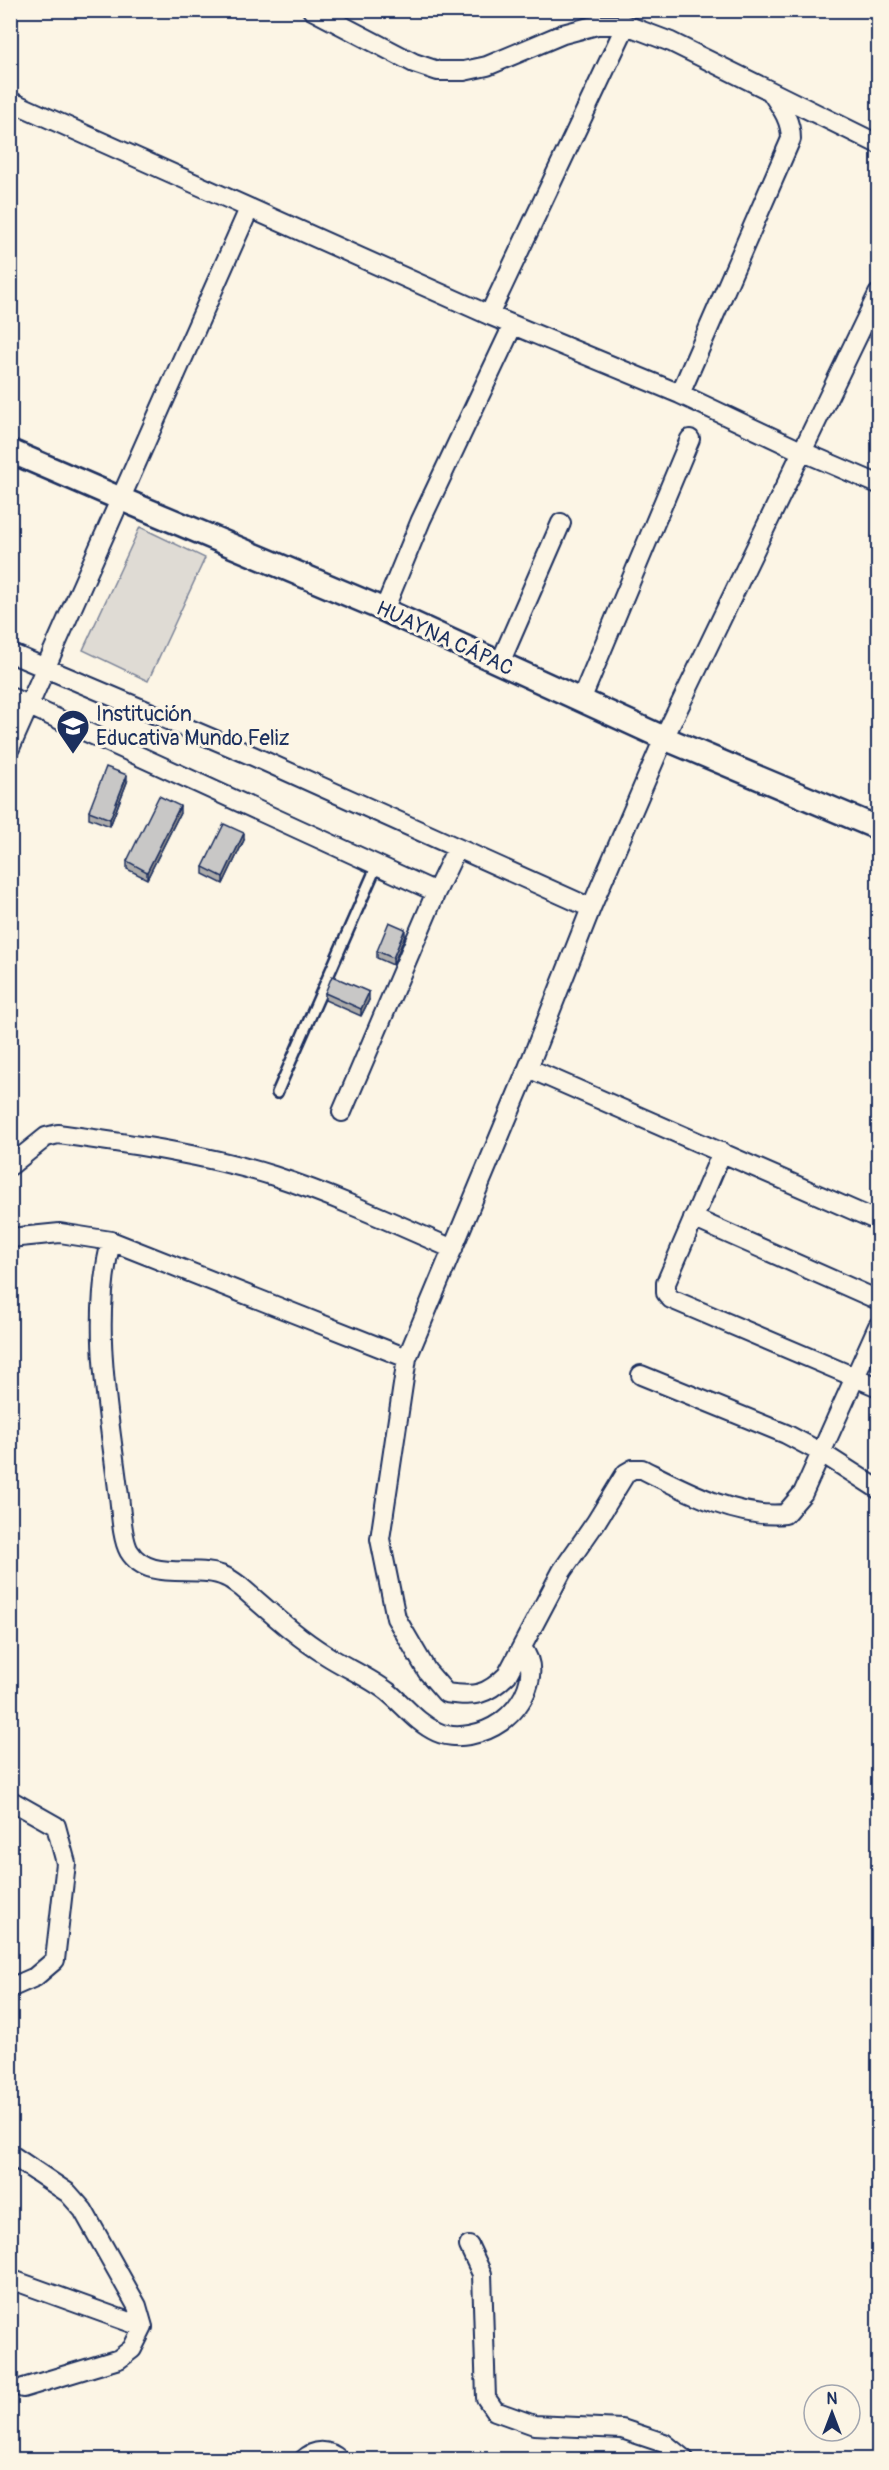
<svg xmlns="http://www.w3.org/2000/svg" width="889" height="2470" viewBox="0 0 889 2470" font-family="Pangolin,sans-serif">
	<style>
		.green { fill: #dfdbd4; stroke: #7d8599; stroke-width: 1.5 }
		.lines { fill: none; stroke-linecap: round; stroke-linejoin: round }
		.service-casing { stroke: #1b2f5e; stroke-width: 14 }
		.minor-casing { stroke: #1b2f5e; stroke-width: 22 }
		.tertiary-casing { stroke: #1b2f5e; stroke-width: 27 }
		.service { stroke: #fcf5e5; stroke-width: 9 }
		.minor { stroke: #fcf5e5; stroke-width: 18 }
		.tertiary { stroke: #fcf5e5; stroke-width: 22 }
		.wall { fill: #acabaa; stroke: #1b2f5e; stroke-width: 1.5 }
		.shaded-wall { fill: #8c8b8b; stroke: #1b2f5e; stroke-width: 1.5 }
		.building { fill: #c8c7c6; stroke: #1b2f5e; stroke-width: 1.5 }
		.labels { text-anchor: middle; stroke-width: 6; stroke-linejoin: round; paint-order: stroke }
		.street-label { font-size: 21px; fill: #1b2f5e; stroke: #fcf5e5 }
		.poi-label { font-size: 21px; fill: #1b2f5e; stroke: #fcf5e5; text-anchor: start }
	</style>
	<rect width="100%" height="100%" fill="#fcf5e5"/>
	<filter id="ink" filterUnits="userSpaceOnUse"><feTurbulence type="fractalNoise" baseFrequency=".0167" numOctaves="2"/><feDisplacementMap in="SourceGraphic" scale="12" xChannelSelector="R" yChannelSelector="G"/><feConvolveMatrix kernelMatrix="1 2 1 2 8 2 1 2 1" color-interpolation-filters="sRGB"/></filter>
	<g filter="url(#ink)">
		<path class="green" d="M140,527L205,558L148,681L83,650Z"/>
		<g class="lines">
			<g class="service-casing">
				<path id="service" d="M277,1093L377,865"/>
			</g>
			<g class="minor-casing">
				<path id="minor" d="M312,10L414,63L438,71H464L487,66L563,34L597,25H626L671,42L878,144
					M10,101L489,315L680,394L801,451L878,484
					M878,294L664,738L591,908L528,1068L407,1358L380,1539L396,1618L427,1671L446,1693C474,1697 486,1696 507,1675L562,1571L596,1522L626,1473L633,1469H642C684,1490 737,1519 785,1514L803,1493L878,1326
					M489,315L626,25
					M680,394L791,139C791,120 781,107 771,92
					M384,610L421,520L513,325
					M10,653L253,756L591,908
					M500,663L561,523
					M10,697L436,892
					M581,700L690,439
					M10,748L249,209
					M528,1068L878,1221
					M342,1112L436,892L457,848
					M722,1152L666,1283V1293L671,1299L878,1387
					M10,1166L46,1137L58,1134C130,1144 205,1154 274,1176C335,1196 394,1223 453,1249
					M693,1218L878,1300
					M10,1238L60,1233L111,1241L407,1358
					M111,1241C91,1322 108,1408 118,1489C121,1505 121,1537 129,1551C149,1584 197,1563 226,1577C231,1579 237,1584 241,1587C269,1611 294,1635 326,1655C346,1668 369,1677 388,1692C404,1705 417,1723 437,1732C457,1741 484,1734 501,1722C524,1705 541,1672 522,1648
					M641,1375L786,1434L822,1453L878,1489
					M10,1800L56,1826L66,1863L55,1960L35,1977L10,1988
					M10,2154L68,2193L83,2210L137,2306L143,2327L132,2349L119,2359L23,2388
					M469,2246L482,2274L486,2398L495,2411L534,2425L622,2429L664,2443L685,2460
					M10,2279L143,2327
					M303,2460C315,2449 328,2449 340,2460"/>
			</g>
			<g class="tertiary-casing">
				<path id="tertiary" d="M10,451L121,499L373,605L664,738L878,828"/>
			</g>
			<use href="#service" class="service"/>
			<use href="#minor" class="minor"/>
			<use href="#tertiary" class="tertiary"/>
		</g>
		<path class="wall" d="M127,782L110,826L89,818V811Z
			M180,813L147,879L127,869V861Z
			M244,840L223,884L203,874V867Z
			M405,936L393,965L377,958V951Z
			M325,993L369,1000L361,1016L325,1000Z"/>
		<path class="shaded-wall" d="M127,775V782L110,826V819Z
			M180,806V813L147,879V872Z
			M244,833V840L223,884V877Z
			M405,929V936L393,965V958Z
			M369,992V1000L361,1016V1009Z"/>
		<path class="building" d="M106,767L127,775L110,819L89,811Z
			M159,796L180,806L147,872L127,861Z
			M224,824L244,833L223,877L203,867Z
			M389,922L405,929L393,958L377,951Z
			M332,976L369,992L361,1009L325,993Z"/>
	</g>
	<defs>
		<g id="school-pin" transform="scale(1.725)"><path d="M0 17L-7.5 6A9.5 9.5 0 1 1 7.5 6Z" fill="#1b2f5e" stroke="#fcf5e5"/><path d="M0-5L7-2L0 1L-7-2ZM-4 1L0 2.5L4 1V4Q0 6-4 4Z" fill="#fff"/></g>
	</defs>
	<g fill-rule="evenodd">
		<use href="#school-pin" x="73" y="726"/>
	</g>
	<g class="labels">
		<g class="street-label">
			<text transform="translate(445 638) rotate(25)" y="7">HUAYNA CÁPAC</text>
		</g>
		<g class="poi-label">
			<text x="96" y="721">Institución<tspan x="96" dy="24">Educativa Mundo Feliz</tspan></text>
		</g>
	</g>
	<rect width="889" height="2470" fill="none" stroke="#fcf5e5" stroke-width="36"/>
	<rect x="18" y="18" width="853" height="2434" fill="none" stroke="#1b2f5e" stroke-width="2" filter="url(#ink)"/>
	<g transform="translate(832 2413)"><circle r="28" fill="#fcf5e5" stroke="#a2a6af" stroke-width="1.5"/>
	<path d="M0-4.5L10 22L0 15L-10 22Z" fill="#1b2f5e"/>
	<text y="-9" font-size="16" font-weight="bold" text-anchor="middle" fill="#1b2f5e">N</text>
	</g>
</svg>
